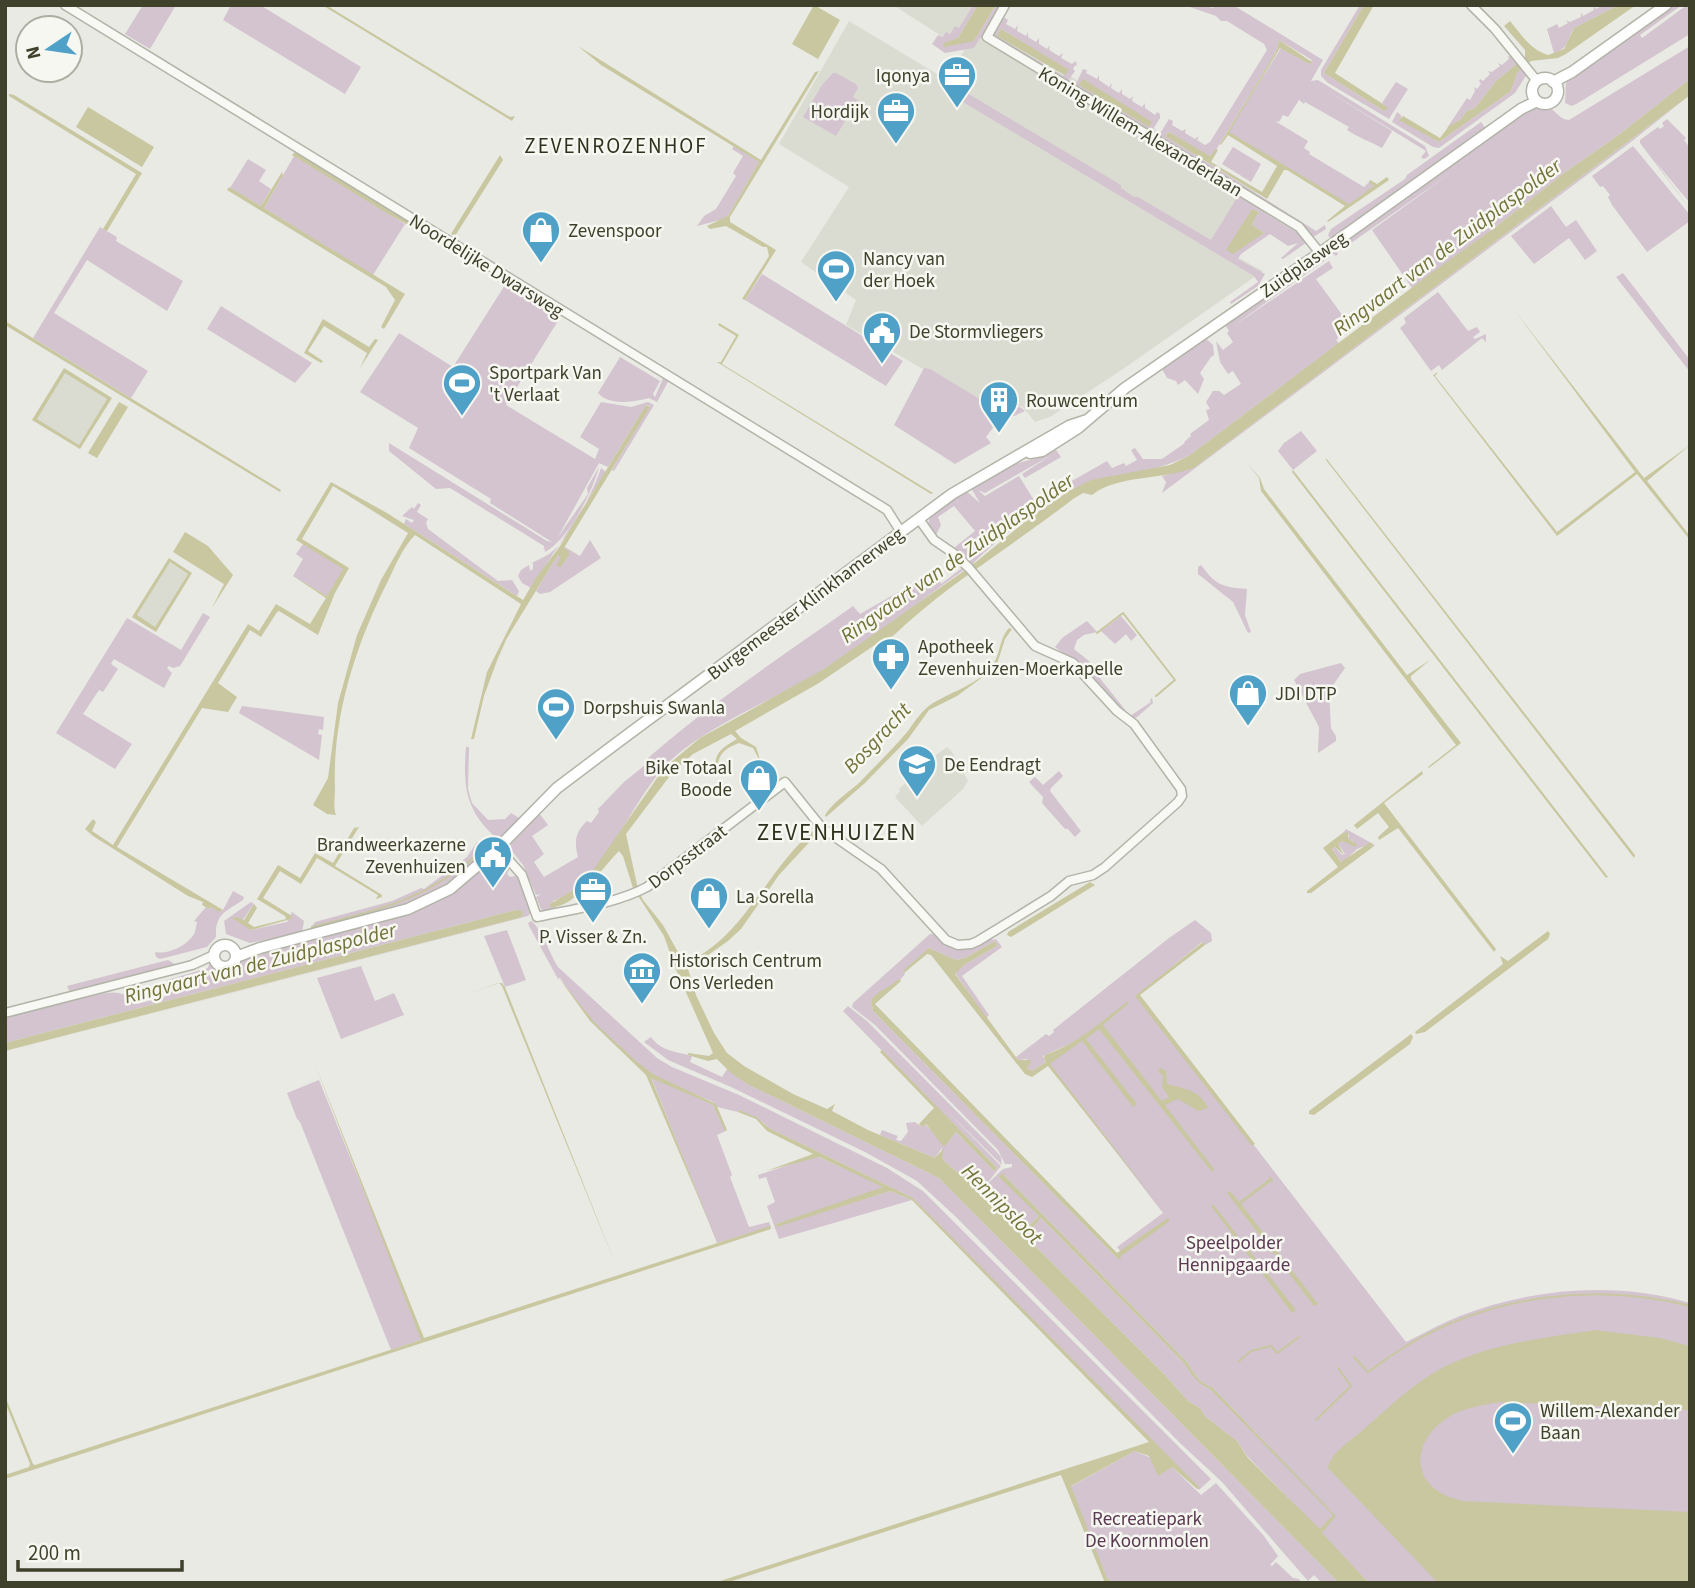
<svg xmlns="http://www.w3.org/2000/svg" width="1695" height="1588" viewBox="0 0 1695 1588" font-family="'Source Sans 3',sans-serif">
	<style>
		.built { fill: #dbdcd1 }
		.green { fill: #d3c4d0; fill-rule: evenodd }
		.water { fill: #c8c7a0; fill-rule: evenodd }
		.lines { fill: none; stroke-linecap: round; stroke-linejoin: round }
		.stream { stroke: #c8c7a0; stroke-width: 2 }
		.tertiary-casing { stroke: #b3b4a8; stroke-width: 11 }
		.secondary-casing { stroke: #b3b4a8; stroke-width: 13 }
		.tertiary { stroke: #f8f8f5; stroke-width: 8 }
		.secondary { stroke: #fff; stroke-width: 10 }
		.labels { text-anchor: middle; stroke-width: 5; stroke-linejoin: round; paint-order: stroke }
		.poi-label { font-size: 19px; fill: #3f412b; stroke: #f7f7f2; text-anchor: start }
		.street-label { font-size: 19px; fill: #3f412b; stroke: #f7f7f2 }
		.park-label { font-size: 19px; fill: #5c3952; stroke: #f7f7f2 }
		.neighbourhood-label { font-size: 21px; letter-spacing: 2px; fill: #2f321d; stroke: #f7f7f2 }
		.water-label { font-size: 21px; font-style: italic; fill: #727338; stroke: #f7f7f2 }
		.quarter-label { font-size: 23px; letter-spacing: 2px; fill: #2f321d; stroke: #f7f7f2 }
	</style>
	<rect width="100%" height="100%" fill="#e9eae3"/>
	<path class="built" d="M893,5H973L959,29L943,37Z
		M849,21L937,74L954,67L982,21L1256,192L1224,250L1263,271L1123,369L1050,417L1035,422L1022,406L1000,413L846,325L856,300L801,262L849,187L779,144Z
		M65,372L107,399L79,445L36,419Z
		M169,562L188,574L155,627L136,616Z
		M947,747L952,752L968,781L963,789L922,826L895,797L900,791L899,789L928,761Z"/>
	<path class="green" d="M143,5H176L150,49L125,34Z
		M231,5H260L361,67L345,94L223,20Z
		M973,5H978L958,38L966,42L974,41L996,5H1002L982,38H980L974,48L945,53L932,44L938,35L943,37L946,32L950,34L955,26L959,28Z
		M1184,5H1202L1213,8L1215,5H1233L1323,60L1311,81L1318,80L1425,146L1429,156L1424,159L1421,157L1426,151L1315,83L1392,131L1382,148C1369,141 1359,138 1347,130L1349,127L1305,102L1304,104L1299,100L1288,117L1283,115L1279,122L1275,121L1308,141L1304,148L1310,152L1309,154L1364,187L1369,182L1375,186L1349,205L1228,132L1281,48L1309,64L1312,60L1279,40L1277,50L1213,155L1208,156L1169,132L1165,136L1316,231L1325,225L1326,229L1315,236H1311L1158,137L1169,119L1173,121L1172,125L1182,131L1186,129L1185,133L1195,139L1199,136L1197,140L1205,145L1210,142L1267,50L1264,44L1227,21H1221L1216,16Z
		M1360,5H1364L1324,73L1384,111L1386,106L1382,103L1396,82L1408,89L1389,119L1328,83L1321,76V70Z
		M1603,5H1619L1574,28C1567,38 1569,49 1554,53L1547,29L1557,24L1559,28L1568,23L1566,20L1570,22L1581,17V12L1583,16L1594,10L1593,6L1596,9Z
		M1672,5H1682L1640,35L1642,38L1687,5H1690V34L1578,103L1572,106L1565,103L1566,83Z
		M1005,18L1008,20L1006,24L1015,29L1018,25L1017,31L1026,36L1028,32V37L1036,42L1039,38V44L1047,49L1050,45L1049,50L1059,56L1063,53L1061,58L1072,64L1076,61L1077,66L1075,65L1073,69L1075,71L1068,81H1065L990,37L1000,19ZM1001,29L1068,70L1063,76L997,36Z
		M1690,46V79L1616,137L1564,173L1497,226L1412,288L1372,230L1455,170L1344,248L1340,245L1505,127L1504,124C1517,117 1536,100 1550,108C1558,113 1559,119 1569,120Z
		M1508,56L1513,57L1518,63L1496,81L1475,108L1467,111L1460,120L1447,128L1467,98L1470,100L1475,91L1474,87L1477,89L1481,84L1479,81L1480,79L1483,81L1490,74L1488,71L1492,72L1500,66L1498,63L1502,65L1509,59Z
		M1522,68L1527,74L1515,93L1439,148L1433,147L1392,122L1397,112L1402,116L1400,117L1439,142L1511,91L1517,73Z
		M1083,69L1087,70L1086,73L1097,79L1099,75V80L1109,87L1112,83L1111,88L1119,93L1122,89V94L1130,99L1133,96L1132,101L1142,107L1145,103V108L1155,115L1157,112L1160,114V118L1152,131L1149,132L1075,86Z
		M833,73H836L856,84L858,88L853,97L858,100L836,136L803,117L822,85Z
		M967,93L1121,185V188L1134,197H1138L1211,240L1238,196L1298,233L1306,243L1283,259L1281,258L1298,243L1288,246L1270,234L1241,254L1238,259L1265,274L1258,286L1231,304L1230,302L1258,282L1254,276L963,102ZM1252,209L1259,212L1252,225L1264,233L1227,250Z
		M1690,95L1627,145L1162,493L1166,482L1162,476L1194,468Z
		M1667,119L1686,138L1684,140L1690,148V203L1654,160L1690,209L1640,143V140L1658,127L1660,129L1664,126L1662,123Z
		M1481,122L1486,129L1475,134L1474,139L1332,241L1328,235L1331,229L1405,179L1407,175Z
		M734,146L759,162L728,216L724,219L697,226L704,216L716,209L736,176L733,173L743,156L732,149Z
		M1633,146L1690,215V221L1647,252L1612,205L1608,197L1610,195L1603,186L1600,187L1592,176Z
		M1233,147L1261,164L1251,182L1222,164Z
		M294,156L405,224L373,275L264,208Z
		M248,159L266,170L259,181L271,189L261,206L230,188Z
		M1551,206L1566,227L1576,220L1597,251L1585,260L1569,238L1534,264L1511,236Z
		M100,227L117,237L116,241L183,281L167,311L87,260L54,313L148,371L131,398L33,338Z
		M1329,250H1335L1338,254L1336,256L1334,254L1232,327L1329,261L1333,268L1316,279L1351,327L1336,340L1339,343L1190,455C1153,474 1109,475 1070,490C1048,499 987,547 971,566L955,547L975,531L954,506L938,517L941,525L936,535L928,524L930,517L956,498L960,509L956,497L966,491L980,503L971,488L1018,463L1042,457L1056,450L1061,457L1025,478L1022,474L1053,454L985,493L978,490L985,496L1019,476L1035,502L1107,461L1112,468L1124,463L1126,466L1137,460L1131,450L1135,448L1143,459H1162L1185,443L1184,442L1191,436L1190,434L1209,420L1206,410L1210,409L1206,402L1213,391H1219L1224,395L1241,384L1233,371L1228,374L1220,362L1216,341L1223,350L1233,342L1227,333L1229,331L1225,324Z
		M1623,273L1690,360V372L1616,277Z
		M762,274L903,361L886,386L745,300Z
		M505,285L561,316L506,405L595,459L599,449L580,437L601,402L631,407L648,402L654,405L614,471L612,470L650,406L646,405L608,467L599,463L558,537L588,494L587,488L599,467C593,491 568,540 545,552L544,546L450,488L436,489L389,451V443L547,541L552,542L490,503L491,499L409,448L418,428L360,392L399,333L453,367Z
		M1438,292L1468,331L1477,327L1480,332L1473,337L1475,339L1486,334V342L1482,338L1442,370L1439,365L1431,371L1400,328L1406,323L1404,318Z
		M221,306L312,363L295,383L207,329Z
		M1204,337L1213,345L1214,355L1211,357L1200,373L1204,379L1198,394L1185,380L1178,385L1176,381L1167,378L1162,369Z
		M620,357L660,381L653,394L655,397L664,376L669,380L657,402L649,398C634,402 609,406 598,393Z
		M924,368L930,369L1001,412L1020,407L1025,411L1014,416L1008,415L998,421L986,437L991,443L955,464L894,425Z
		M1301,431L1317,451L1293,470L1278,451L1284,443Z
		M601,468L606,472L531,588L522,583L518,576L521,570L529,565L530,571L533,569V563L530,564C539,559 549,556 557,547C573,530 594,490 601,468Z
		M418,503L421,505L417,512L428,519L426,523L428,529L498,581L512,580L519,591L517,596L404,524L406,519L412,523L414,520L402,516L412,507L414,509Z
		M590,540L601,558L550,592L540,594L536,591L558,555H561V567C564,562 569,557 568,551L564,548L565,547L580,556Z
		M303,544L344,569L327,596L293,576L303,559L296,554Z
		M1201,565C1216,585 1221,587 1247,589L1245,615L1251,632L1248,633L1233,602L1198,574V567Z
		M962,568L965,569C914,605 862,647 808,679C765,703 707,727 671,760C632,796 603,886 553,901L555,908H558L544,911L541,909L536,897L541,894L536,895L523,865L508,846L539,813L548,825L532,836L544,854L534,862L544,877L578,857C574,842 575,832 587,821L591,823L599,812L598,809L624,782L650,761L648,758C712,702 784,655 853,606L860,614L930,574L938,576L941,584Z
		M203,613L210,617L180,666L173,668L169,666L167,668L172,673L164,688L114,659L111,664L118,669L103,692L99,690L83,714L132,744L115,769L56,733L127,618L181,650Z
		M1121,616L1137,635L1131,641L1126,634L1115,644L1101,631Z
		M1087,621L1097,632L1084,635L1077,640L1074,649L1089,661L1099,677L1130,716L1151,702L1150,700L1152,698L1153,703L1137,717L1132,719L1119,710L1080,663L1078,665L1055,647L1062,638Z
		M1341,663L1345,668L1329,691L1331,728L1336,736V741L1318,753L1319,727L1294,680L1300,674Z
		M242,706L324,717L323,730L319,729L318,734L322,735L319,760L239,713Z
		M466,747H469L468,789L472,803L488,820L505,819L511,813L519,818L500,837H495C465,809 463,786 466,747Z
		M1059,771L1063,776L1051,788L1050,791L1081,831L1075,837L1068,829H1065L1042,803L1043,797L1029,782L1035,777L1043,785Z
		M1346,829L1375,845L1373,847L1372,843L1357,849L1342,863L1332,849L1335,847L1342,855L1345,854L1338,844L1343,841L1352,843L1354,842L1348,838L1349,835L1344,832Z
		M484,840L491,846V849L449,886L418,902L310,931L309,930L315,922L392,901L421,888L424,889L467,857L477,842Z
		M496,855C506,855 513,866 507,874L510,877L515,876L520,879L532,911L528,916L5,1052L519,918L523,915L516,910L5,1043V1015L106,993C120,991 126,994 137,1004L170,995L167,980L208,968L209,964L229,969L243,956L251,960L272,949L387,918L390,919L406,915Z
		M233,891L244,897L243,900C225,912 215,914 216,937L207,947L160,959L156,957L155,952C167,955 187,946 194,934C196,930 196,926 197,922L194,921L206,907L209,909L211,907L219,911L223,910Z
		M251,902L254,904L242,921L251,930L287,922L292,912L304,921L302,932L250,943L226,934L224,921Z
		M1195,920L1211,933L1212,941L1205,945L1202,942L1135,997L1138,995L1406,1342C1424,1333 1442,1323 1460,1316C1531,1288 1617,1281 1690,1303V1583H1369L1321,1533L1333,1517L1320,1530L1248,1457L1237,1441L1206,1417L1200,1408L1189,1402L1163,1373L1025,1236L1041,1218L1183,1362C1191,1372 1197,1383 1210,1389L1275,1453L1212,1387C1197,1382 1194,1371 1185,1360L1003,1174L1039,1216L1022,1233L995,1203L945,1162L942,1157V1148L935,1158L880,1135L882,1130L898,1136L896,1140L901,1141L908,1132L906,1123L915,1122L922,1127L925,1124L946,1145L956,1132L994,1171L997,1168L843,1011L848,1006L867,1021L996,1151L1001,1157L1002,1165L947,1111L1001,1166L984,1187L1003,1169L1012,1167V1164H1005L998,1150L875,1025L852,1007L853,1003L930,934H936C957,955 966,950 990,937L993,940L996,939L1002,947L962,976L989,1015L986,1018L955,973L964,965L997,946L995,941L965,958L956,960L929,948L904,973L905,974L900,980L871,1000L873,1011L1116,1257L1123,1254L1117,1247L1163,1213L1048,1064L1078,1040L1043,1056L1046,1062L1032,1071L1026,1067L1027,1059L1018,1060L1016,1057L1046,1034L1049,1036L1054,1032L1053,1030L1169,938Z
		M531,921C541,927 550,955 558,967L657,1058L672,1067L739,1095L887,1168L923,1191L1211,1479L1199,1490L913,1198L769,1128L764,1123L739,1110L738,1112L717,1107L713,1102C693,1093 672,1085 654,1075C617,1053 584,1014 560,978L558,979L529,926L528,923Z
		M507,930L526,980L505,987L484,936Z
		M168,960L178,966L71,994L67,986Z
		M361,966L375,1001L394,993L404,1015L341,1039L317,978Z
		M651,1037C662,1052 675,1051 692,1056L690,1062L722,1077L727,1069L749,1085L939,1178L1339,1583H1322L1314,1575L1308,1581L1222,1482L1180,1443L956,1217L917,1181L865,1152L731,1087L668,1060L644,1042Z
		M651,1077L713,1105L726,1131L717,1135L732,1175L730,1177L749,1227L769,1222L771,1227L717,1243Z
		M319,1080L422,1336L421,1340L391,1350L300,1122L297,1119L287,1093Z
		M816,1156L881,1185L883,1189L776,1224L777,1226L890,1191L912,1200L779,1239L767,1206L775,1202L766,1177L759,1179L758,1175Z
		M1135,1451L1172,1467L1201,1495L1216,1483L1264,1536L1278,1556L1270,1565L1272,1566L1276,1562L1293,1578L1299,1579L1301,1583H1113L1107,1578L1070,1487Z"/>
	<path class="water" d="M322,5H326L510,117L515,116L512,121Z
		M814,5L840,20L818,59L792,44Z
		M978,5H996L974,41L944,47V43L958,38Z
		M1364,5H1374L1335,73L1386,106L1388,108L1384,111L1324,73Z
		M1619,5H1636L1566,54L1558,58L1531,61L1517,73L1511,91L1439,142L1399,120L1403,116L1440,138L1449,126L1460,120L1467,111L1475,108L1496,81L1525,57V50L1504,26L1510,21C1521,34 1530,50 1548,55L1564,49L1574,28Z
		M1001,29L1069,70L1065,75L997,36Z
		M1279,40L1312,62L1309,64L1280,48L1229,132L1349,204L1374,186L1369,182L1370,180L1377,184L1387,177L1389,180L1328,222L1327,221L1345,206L1287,170H1284L1267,199L1165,136L1169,132L1210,156L1216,149L1218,150L1211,162L1262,192L1277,166L1228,135L1221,145L1220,144L1277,50Z
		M578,46L761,160L815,72L819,71L730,217V222L776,250L745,300L742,299L769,256L767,247H763L726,226L710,229L707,226L728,216L759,162L601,65Z
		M1083,79L1152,122L1149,127L1079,85Z
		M1690,79V95L1194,468C1162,480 1117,475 1092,495L1083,493L1073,499C1013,546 947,584 893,636L885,638L819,683L735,731L741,738L756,747L761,763L753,748L739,743C726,748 717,754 718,769L716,770C713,752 724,747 737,739L731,734L693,754L672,773L626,834L638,889L643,900L663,925L684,963C741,943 768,867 814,830L816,832V835L779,875L741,929L728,941L688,969L696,995L714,1033L727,1053L744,1066L793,1094L827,1109L835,1104L832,1111L868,1130L935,1158L944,1148L942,1157L945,1162L995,1203L1022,1233L1039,1216L999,1177L1002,1173L1185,1360C1194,1371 1197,1382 1212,1387L1336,1516L1322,1533L1369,1583H1339L939,1178L749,1085L731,1073L717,1059L708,1061L688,1055V1053L709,1056L713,1053L676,970L664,936L633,888L623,856L619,851C604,866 573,910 550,907V904L572,891L591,873L664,768L700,738L824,669L971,566L1032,516L1069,491L1091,480L1170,465L1190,455L1430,274L1497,226L1564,173L1616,137ZM1041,1218L1183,1362C1191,1373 1196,1383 1210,1389L1333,1515L1320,1529L1248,1458L1237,1441L1206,1417L1200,1408L1189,1402L1163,1373L1025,1236Z
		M9,94L14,95L142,173L107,231L103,229L136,174L9,96Z
		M88,107L154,147L142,167L76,127Z
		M295,152L429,234L430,237L388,214L292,155Z
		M500,155L503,160L455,236L451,234L454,229Z
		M282,172L283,175L264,208L405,294L384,329L381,327L395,300L386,287L227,190L229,187L261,206Z
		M1252,209L1259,212L1252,225L1264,233L1233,254L1226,250Z
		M1512,307L1644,478L1690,445L1647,481L1690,536V540L1637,474L1557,536L1433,375L1438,372L1435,376L1557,532L1635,472Z
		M323,319L369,347L375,339L378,340L360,368L367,353L324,326L308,351L323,361L321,363L304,353Z
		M5,321L281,490L280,492L5,325Z
		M719,323L739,335L722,364L933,493L931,494L717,362H721L736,336L718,325Z
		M64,368L112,398L80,449L32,420ZM65,373L107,399L79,445L37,419Z
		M119,402L128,407L97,458L88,453Z
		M646,405L650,407L564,548L569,551V555L561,567L556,566L561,557L558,555L507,638L498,658L484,696L474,739H471L487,672L521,604L415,535C403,547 395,566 388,581C356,644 332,717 335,789C335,798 333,807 336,815L327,814L313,805L328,778L338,703L357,635L381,580L408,533L333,486L302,539L349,568L335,593L318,635L279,611L277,612L261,637L250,630L218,683L237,697L228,712L202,708L117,847L223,910L219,912L211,907L209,909L202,905L203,902L188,896L93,836L85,829L93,819L96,822L92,831L113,845L248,624L259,631L276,604L310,624L326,598L293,576L327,596L343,569L296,540L331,482L387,513L523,600L536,578L560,546Z
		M1326,458L1635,855L1634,858L1326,460Z
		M1247,463L1260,478L1264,489L1407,675L1430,660L1411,676V679L1461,743L1429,768L1428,767L1456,745L1261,491L1259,478Z
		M1293,470L1608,877L1606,878L1292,472Z
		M185,532L208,546L233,575L212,608L224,584L173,552Z
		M169,558L192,573L156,632L132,617ZM170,562L188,574L155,627L137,615Z
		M1009,628L1012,629L1005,639L996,667L957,696L929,710L908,739L865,783L826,817L825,815C834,801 848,793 860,782C876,765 893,749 908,731C915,721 923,709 933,703C950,693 969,687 985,674C1002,660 997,641 1009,628Z
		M1422,771L1423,774L1384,803L1496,949L1494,952L1398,828L1379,840L1378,837L1389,827L1378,813L1357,829L1354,825Z
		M359,827L335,866L382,895V897L376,899L378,895L317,858L301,884L280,871L263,898L292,916L291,919L251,930L232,918L236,917L244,920L254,904L257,908L248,923L254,927L286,919L285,916L257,899L278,865L300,878L315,853L333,863L354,828Z
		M1344,832L1348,833V838L1357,845L1355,847L1343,841L1338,844L1344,855L1335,847L1332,849L1341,862L1369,843H1372L1373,847L1311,893H1307V891L1338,867L1323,848Z
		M1090,882L1095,885L1011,937L1007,935L1008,932Z
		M516,910L522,911L523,915L519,918L5,1051V1043Z
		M1548,931L1550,934L1548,939L1425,1032L1416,1034L1415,1032L1503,964L1500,956L1508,961Z
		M995,941L997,946L964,965L955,974L1018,1060H1030L1031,1062L1027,1068L1032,1071L1046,1062L1044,1058L1045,1055C1077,1044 1101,1022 1128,1001L1129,1003L1103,1025L1162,1101L1169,1097L1162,1087L1163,1076L1158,1070L1161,1068L1166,1071L1167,1084C1185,1089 1200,1090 1208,1108L1198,1111L1178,1099L1165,1105L1214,1169L1212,1172L1099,1029L1086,1039L1137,1104L1133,1107L1082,1041L1050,1064L1163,1211L1048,1066L1032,1077L1025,1074L931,955L927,954L904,973L905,969L929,948L956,960L965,958Z
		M1203,942L1205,945L1140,995L1255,1144L1252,1146L1135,996Z
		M559,978L595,1023L637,1062L653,1074L716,1104L727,1130L725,1131L713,1105L651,1078L717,1241L646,1075L590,1021Z
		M899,979L901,981L875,1004L1117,1253L1168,1218L1170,1221L1121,1256L1120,1260L1116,1257L873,1011L871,1000C879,990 888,989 899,979Z
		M498,983H502L505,987L617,1268L502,986L499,983L463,996Z
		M1411,1034L1413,1037L1410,1044L1314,1115L1309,1114V1111Z
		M882,1050L997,1168L994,1171L956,1132L946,1145L943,1146L926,1124L922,1127L919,1124L934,1108L880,1052Z
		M314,1062L424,1338L770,1226L771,1229L5,1479V1475L29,1467L30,1464L5,1402V1396L33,1464L35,1465L421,1340Z
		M739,1110L756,1117L769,1128L913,1198L1200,1488L1197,1489L1172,1467L1158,1476L1149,1456L1135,1451L1071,1486L1107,1578L1113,1583H1105L1061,1475L726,1583H714L1149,1442L912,1200L890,1191L777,1227L776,1224L883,1187L819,1157L766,1171L813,1154L767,1131L756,1119L738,1112Z
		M1269,1175L1274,1182H1270L1241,1204L1318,1304L1314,1306L1227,1193L1230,1191L1239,1202L1269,1179Z
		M1213,1204L1296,1310L1292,1313L1211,1206Z
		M1595,1330L1660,1338L1690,1346V1410L1499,1402C1484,1405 1469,1407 1456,1413C1408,1437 1407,1490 1463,1501L1690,1512V1583H1438L1328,1468C1330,1453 1353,1439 1364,1429C1389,1407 1414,1383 1444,1367C1491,1343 1544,1338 1595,1330Z"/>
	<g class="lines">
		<path class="stream" d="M1097,633L1123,613L1175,680L1156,696
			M312,927C379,909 422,902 477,855
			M1354,1357L1368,1372C1381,1363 1394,1353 1408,1345C1492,1295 1596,1282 1690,1306
			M1238,1362L1251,1351L1271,1346L1277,1353L1299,1337
			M1316,1420L1351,1386L1338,1368"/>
		<g class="tertiary-casing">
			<path id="tertiary" d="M65,5L879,505L887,510L901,532
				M1005,5L987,37L1299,227L1320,253
				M1471,5L1495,29L1537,81
				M498,848L522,875L537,917C573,909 615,904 647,887L785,782L822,828L881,869L946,940L958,945L971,944L978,941L1051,896L1069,881L1093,875L1105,867L1178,802L1182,796L1181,789L1134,724L1117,711L1073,663L1035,646L969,568L953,553L934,540L919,519
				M5,1013L192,965L214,955"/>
		</g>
		<g class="secondary-casing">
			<path id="secondary" d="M1532 91a13 13 0 1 1 26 0a13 13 0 1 1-26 0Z
				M1553,82L1572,72L1666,5
				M1030,453L1042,451L1078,428L1125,388L1320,253L1521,109L1537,101
				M214 956a11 11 0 1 1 22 0a11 11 0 1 1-22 0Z
				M236,957L260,948L408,909L450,889L498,848L557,788L614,745L952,494L1069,426L1087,420"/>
		</g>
		<use href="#tertiary" class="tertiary"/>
		<use href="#secondary" class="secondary"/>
	</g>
	<defs>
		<g id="office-pin" transform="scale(2.0125)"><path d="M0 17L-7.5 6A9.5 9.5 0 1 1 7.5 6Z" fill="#50a1c7" stroke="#f7f7f2"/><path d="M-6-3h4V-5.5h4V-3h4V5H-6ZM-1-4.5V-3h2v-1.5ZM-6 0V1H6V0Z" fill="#fff"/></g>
		<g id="shop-pin" transform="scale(2.0125)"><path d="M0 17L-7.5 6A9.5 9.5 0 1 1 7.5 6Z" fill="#50a1c7" stroke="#f7f7f2"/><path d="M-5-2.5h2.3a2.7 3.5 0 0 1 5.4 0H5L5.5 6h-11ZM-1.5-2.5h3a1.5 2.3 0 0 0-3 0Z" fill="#fff"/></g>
		<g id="stadium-pin" transform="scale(2.0125)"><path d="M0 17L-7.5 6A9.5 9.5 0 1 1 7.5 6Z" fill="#50a1c7" stroke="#f7f7f2"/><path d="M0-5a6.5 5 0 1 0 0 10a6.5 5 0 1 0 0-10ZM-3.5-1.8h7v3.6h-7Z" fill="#fff"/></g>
		<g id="civic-pin" transform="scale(2.0125)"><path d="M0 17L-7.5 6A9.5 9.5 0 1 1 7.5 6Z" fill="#50a1c7" stroke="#f7f7f2"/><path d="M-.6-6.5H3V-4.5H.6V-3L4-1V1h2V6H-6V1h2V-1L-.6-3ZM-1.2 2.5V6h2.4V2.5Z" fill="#fff"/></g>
		<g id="building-pin" transform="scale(2.0125)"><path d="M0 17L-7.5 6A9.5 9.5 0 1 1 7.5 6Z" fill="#50a1c7" stroke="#f7f7f2"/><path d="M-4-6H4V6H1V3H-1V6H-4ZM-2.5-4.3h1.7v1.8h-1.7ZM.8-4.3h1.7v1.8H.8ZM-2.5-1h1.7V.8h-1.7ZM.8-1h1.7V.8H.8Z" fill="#fff"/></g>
		<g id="pharmacy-pin" transform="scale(2.0125)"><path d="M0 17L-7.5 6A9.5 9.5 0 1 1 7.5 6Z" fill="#50a1c7" stroke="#f7f7f2"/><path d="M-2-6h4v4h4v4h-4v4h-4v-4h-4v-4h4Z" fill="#fff"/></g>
		<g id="school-pin" transform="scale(2.0125)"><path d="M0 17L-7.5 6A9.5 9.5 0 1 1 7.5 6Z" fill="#50a1c7" stroke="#f7f7f2"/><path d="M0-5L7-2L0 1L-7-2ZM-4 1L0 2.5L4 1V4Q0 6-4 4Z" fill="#fff"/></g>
		<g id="museum-pin" transform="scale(2.0125)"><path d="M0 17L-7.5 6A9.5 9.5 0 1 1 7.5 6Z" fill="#50a1c7" stroke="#f7f7f2"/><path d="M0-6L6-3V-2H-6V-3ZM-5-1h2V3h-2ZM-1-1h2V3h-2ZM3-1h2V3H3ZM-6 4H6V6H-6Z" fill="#fff"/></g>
	</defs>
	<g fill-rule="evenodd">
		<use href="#office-pin" x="957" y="75"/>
		<use href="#office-pin" x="896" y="111"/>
		<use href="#shop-pin" x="541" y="230"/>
		<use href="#stadium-pin" x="836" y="269"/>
		<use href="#civic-pin" x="882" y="331"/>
		<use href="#stadium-pin" x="462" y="383"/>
		<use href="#building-pin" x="999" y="400"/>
		<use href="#pharmacy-pin" x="891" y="657"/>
		<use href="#shop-pin" x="1248" y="693"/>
		<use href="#stadium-pin" x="556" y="707"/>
		<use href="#school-pin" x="917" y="764"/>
		<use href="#shop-pin" x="759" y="778"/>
		<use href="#civic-pin" x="493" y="855"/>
		<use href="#office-pin" x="593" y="890"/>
		<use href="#shop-pin" x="709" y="896"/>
		<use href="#museum-pin" x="642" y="971"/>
		<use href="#stadium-pin" x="1513" y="1421"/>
	</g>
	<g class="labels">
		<g class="poi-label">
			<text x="930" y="82" text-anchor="end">Iqonya</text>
			<text x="869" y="118" text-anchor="end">Hordijk</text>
			<text x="568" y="237">Zevenspoor</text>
			<text x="863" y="265">Nancy van<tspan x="863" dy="22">der Hoek</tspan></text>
			<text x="909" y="338">De Stormvliegers</text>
			<text x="489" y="379">Sportpark Van<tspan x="489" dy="22">'t Verlaat</tspan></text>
			<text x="1026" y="407">Rouwcentrum</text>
			<text x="918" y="653">Apotheek<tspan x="918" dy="22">Zevenhuizen-Moerkapelle</tspan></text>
			<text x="1275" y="700">JDI DTP</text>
			<text x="583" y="714">Dorpshuis Swanla</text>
			<text x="944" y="771">De Eendragt</text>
			<text x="732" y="774" text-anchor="end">Bike Totaal<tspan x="732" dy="22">Boode</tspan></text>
			<text x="466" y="851" text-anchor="end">Brandweerkazerne<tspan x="466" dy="22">Zevenhuizen</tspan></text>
			<text x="736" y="903">La Sorella</text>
			<text x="593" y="943" text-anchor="middle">P. Visser &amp; Zn.</text>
			<text x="669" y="967">Historisch Centrum<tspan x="669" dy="22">Ons Verleden</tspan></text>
			<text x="1540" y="1417">Willem-Alexander<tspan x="1540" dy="22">Baan</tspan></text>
		</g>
		<g class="street-label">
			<text transform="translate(1141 131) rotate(31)" y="7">Koning Willem-Alexanderlaan</text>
			<text transform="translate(1303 264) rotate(-35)" y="7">Zuidplasweg</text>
			<text transform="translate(487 265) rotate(32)" y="7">Noordelijke Dwarsweg</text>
			<text transform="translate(805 603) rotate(-37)" y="7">Burgemeester Klinkhamerweg</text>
			<text transform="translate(687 856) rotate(-37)" y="7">Dorpsstraat</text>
		</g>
		<g class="park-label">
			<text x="1234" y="1249">Speelpolder<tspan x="1234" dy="22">Hennipgaarde</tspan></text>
			<text x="1147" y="1525">Recreatiepark<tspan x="1147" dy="22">De Koornmolen</tspan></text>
		</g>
		<g class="neighbourhood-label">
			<text x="616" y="153">ZEVENROZENHOF</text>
		</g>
		<g class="water-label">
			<text transform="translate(1447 247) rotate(-37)" y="7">Ringvaart van de Zuidplaspolder</text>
			<text transform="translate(957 558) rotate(-35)" y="7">Ringvaart van de Zuidplaspolder</text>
			<text transform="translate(877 738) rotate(-47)" y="7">Bosgracht</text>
			<text transform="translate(260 963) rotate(-14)" y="7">Ringvaart van de Zuidplaspolder</text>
			<text transform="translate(1002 1204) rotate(45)" y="7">Hennipsloot</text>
		</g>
		<g class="quarter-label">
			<text x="837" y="840">ZEVENHUIZEN</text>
		</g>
	</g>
	<rect width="1695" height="1588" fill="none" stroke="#3f412b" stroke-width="14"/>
	<g transform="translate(49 49) rotate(257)"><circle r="33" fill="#f7f7f2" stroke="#adaea2" stroke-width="2"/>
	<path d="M0-5L12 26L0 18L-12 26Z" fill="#50a1c7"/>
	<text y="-10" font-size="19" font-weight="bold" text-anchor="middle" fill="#3f412b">N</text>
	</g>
	<path d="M18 1560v10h164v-10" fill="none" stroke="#3f412b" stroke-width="3.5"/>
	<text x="28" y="1560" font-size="21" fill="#3f412b" stroke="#f7f7f2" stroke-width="5" paint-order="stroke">200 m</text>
</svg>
